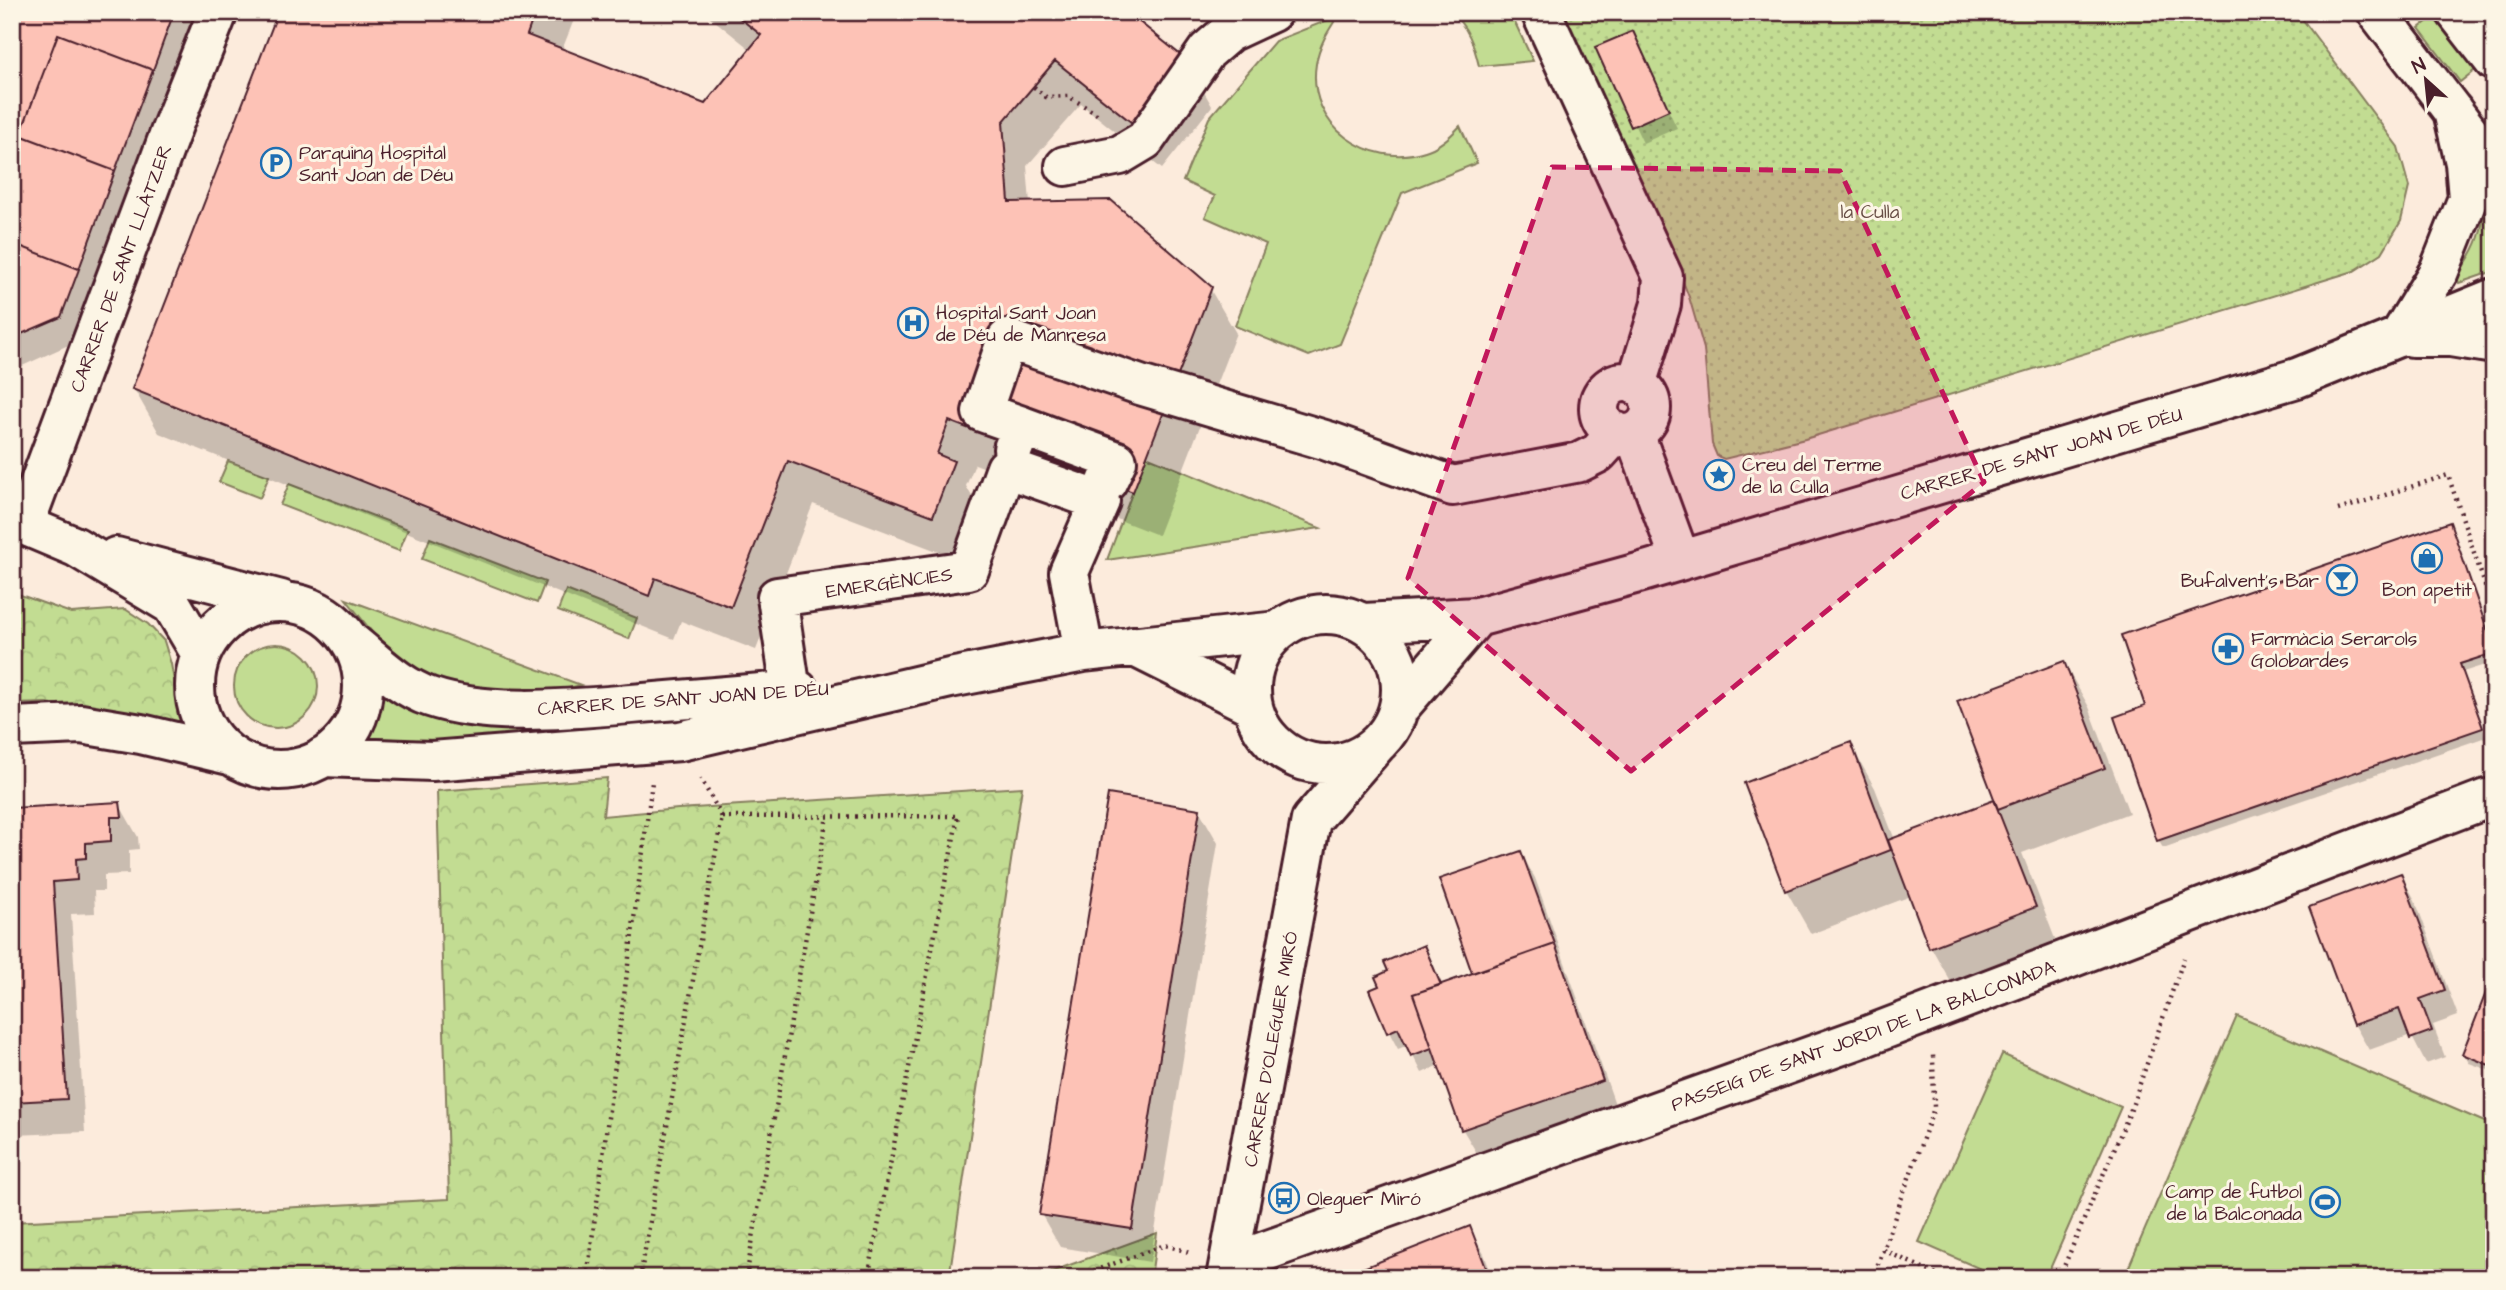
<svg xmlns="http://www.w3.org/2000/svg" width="2506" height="1290" viewBox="0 0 2506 1290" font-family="'Architects Daughter',sans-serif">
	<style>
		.grass { fill: #c2dc92; stroke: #867e5e; stroke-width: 2 }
		.park { fill: url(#park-crowns); stroke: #867e5e; stroke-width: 2 }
		.garden { fill: url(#garden-dots); stroke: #867e5e; stroke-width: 2 }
		.shadow { fill: #0003 }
		.building { fill: #fdc2b6; stroke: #4a1f2b; stroke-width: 2 }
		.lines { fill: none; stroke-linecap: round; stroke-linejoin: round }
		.minor-casing { stroke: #4a1f2b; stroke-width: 44 }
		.path { stroke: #4a1f2b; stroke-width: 4.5; stroke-dasharray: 2 5; stroke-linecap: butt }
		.minor { stroke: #fcf5e5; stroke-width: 38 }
		.marked { fill: #c2185b; fill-opacity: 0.2; stroke: #c2185b; stroke-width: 5; stroke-dasharray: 14 9; stroke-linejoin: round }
		.labels { text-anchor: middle; stroke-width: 6; stroke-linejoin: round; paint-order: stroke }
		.poi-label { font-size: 19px; fill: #4a1f2b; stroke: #fcf5e5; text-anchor: start }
		.park-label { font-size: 19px; fill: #684e45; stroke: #fcf5e5 }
		.street-label { font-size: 19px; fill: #4a1f2b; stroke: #fcf5e5 }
	</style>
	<defs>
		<pattern id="park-crowns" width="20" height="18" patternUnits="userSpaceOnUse" patternTransform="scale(1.75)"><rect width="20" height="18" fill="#c2dc92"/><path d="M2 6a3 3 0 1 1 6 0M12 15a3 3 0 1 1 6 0" fill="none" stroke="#a8bc7e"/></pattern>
		<pattern id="garden-dots" width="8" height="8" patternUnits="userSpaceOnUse" patternTransform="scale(1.75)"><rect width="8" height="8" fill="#c2dc92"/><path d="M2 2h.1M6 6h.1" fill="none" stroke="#a8bc7e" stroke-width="1.8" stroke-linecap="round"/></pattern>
	</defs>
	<rect width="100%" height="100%" fill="#fcebdc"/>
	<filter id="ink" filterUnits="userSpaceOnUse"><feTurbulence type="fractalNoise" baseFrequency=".0143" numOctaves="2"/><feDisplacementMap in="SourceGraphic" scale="14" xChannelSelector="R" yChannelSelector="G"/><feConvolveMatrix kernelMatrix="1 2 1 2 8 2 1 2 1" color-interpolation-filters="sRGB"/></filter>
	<g filter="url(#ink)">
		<path class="grass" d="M1450,12H1510L1533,61L1479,66C1474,45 1468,26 1450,12Z
			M1338,16C1328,31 1319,45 1316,64C1306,126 1370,169 1425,151C1439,147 1451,136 1460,126L1477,163L1402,193L1340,344L1309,356L1235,326L1266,244L1205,217L1215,196L1183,181L1209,118L1275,41Z
			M2433,17L2475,70L2460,82L2419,28Z
			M2492,188L2494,191V271L2459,283L2456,276C2479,248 2484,228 2486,192Z
			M1146,456L1320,528L1107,560Z
			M228,461L269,476L260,498L219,482Z
			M289,484L408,529L399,551L280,505Z
			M430,538L545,582L537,603L422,559Z
			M566,590L637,618L629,639L558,611Z
			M346,599L581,685L544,694L486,696L438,679L403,662L376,637Z
			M234 686a42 42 0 1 1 84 0a42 42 0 1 1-84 0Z
			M377,691L441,721L490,727L618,715L621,735L486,751L362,742L373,717Z
			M2237,1016L2494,1126V1278H2124Z
			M2002,1054L2121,1107L2046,1278H2001L1919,1242Z"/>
		<path class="park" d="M12,592L71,613L125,609L148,624L164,641L171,664L176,692L189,729L47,703L12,704Z
			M607,778L603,816L678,809L1022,787L949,1278H12V1222L449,1199L437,791Z
			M1157,1233L1151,1278H1034Z"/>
		<path class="garden" d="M1559,12H2297L2398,147L2409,187L2401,221L2382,253L2354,271L1805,439L1724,459L1717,456L1712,444L1704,349L1689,297L1662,228Z"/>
		<path class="shadow" d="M12,12H205L75,342L20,367L12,364Z
			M280,12H577L562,50L706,106L751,50L704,12H1124L1187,62L1212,106L1162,169L1081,104L1027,166L1030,203L1210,289L1236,333L1158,535L975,464L966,486L978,507L958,559L813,504L756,650L681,621L674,639L159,433L134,389Z
			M1632,33L1677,128L1643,143L1598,48Z
			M2449,524L2494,648V662L2463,672L2486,737L2163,848L2158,840L2148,707Z
			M2064,663L2089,707L2129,813L2022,853L2060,952L1956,991L1931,947L1911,896L1811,934L1786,890L1850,744L1875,788L1895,840L1997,801Z
			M119,804L138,837L139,849L129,850V874L104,875V891H94L95,913L71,914L85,1132L15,1135L12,1130V810Z
			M1199,810L1218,843L1150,1262L1060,1247L1041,1214Z
			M1521,853L1535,878L1616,1107L1478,1155L1463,1130L1440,1065L1422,1073L1408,1045L1398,1049L1389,1032L1381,987L1390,972L1423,948L1442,986L1474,974L1441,881Z
			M2401,875L2415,900L2458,1016L2433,1025L2445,1057L2426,1064L2411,1035L2369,1050L2354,1024Z
			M2494,977V1072L2469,1063L2464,1054Z
			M1469,1228L1484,1254L1493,1278H1369Z"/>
		<path class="building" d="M12,12H174L153,70L58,34L20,135L12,132Z
			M278,12H535L527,35L705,104L761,35L732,12H1127L1188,61L1136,126L1055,61L1003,122L1009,202L1111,200L1212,287L1133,492L949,421L937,454L954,461L933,516L788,461L731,607L655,578L649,596L132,389Z
			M1633,31L1669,110L1631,127L1595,47Z
			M58,34L153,70L115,171L20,135Z
			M12,132L115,171L79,269L12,243Z
			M12,243L79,269L61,317L12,338Z
			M2450,522L2494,649V653L2460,664L2483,728L2157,841L2114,717L2145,706L2121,635Z
			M2064,661L2105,768L1998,809L1957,701Z
			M1851,742L1891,850L1785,891L1744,783Z
			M1108,794L1200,809L1132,1229L1039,1215Z
			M1994,800L2036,907L1929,948L1888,840Z
			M120,802L122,817H111V841L86,843V858L76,859L77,880L53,882L67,1099L12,1102V808Z
			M1521,851L1555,944L1472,973L1439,879Z
			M2401,873L2445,990L2420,999L2432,1031L2410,1039L2399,1009L2353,1025L2309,907Z
			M1555,944L1603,1081L1461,1130L1413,994Z
			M1424,945L1441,985L1413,994L1432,1048L1411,1056L1398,1028L1387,1033L1369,990L1379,986L1375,977L1388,971L1384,962Z
			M2494,972V1067L2462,1054Z
			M1470,1226L1490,1278H1367L1363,1268Z"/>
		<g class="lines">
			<g class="minor-casing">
				<path id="minor" d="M1541,12L1663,277L1661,304L1636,385
					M2377,12L2494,165
					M2456,12L2494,61
					M1065,166L1120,155L1145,140L1207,51L1229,32L1272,12
					M2399,337L2439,271L2468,198L2465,163L2453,111
					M2412,337H2451L2494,344
					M1599 408a26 26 0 1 1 52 0a26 26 0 1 1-52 0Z
					M1022,426L982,412L1007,339L1140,385L1328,441L1453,486L1580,462L1598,453L1617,432
					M1634,433L1680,559
					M1013,449L1022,426L1117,461L1107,482
					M12,520L76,547L172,605L201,654
					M24,525L173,125L218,12
					M116,557L281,600
					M195 686a84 84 0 1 1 168 0a84 84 0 1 1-168 0Z
					M1251 689a75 75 0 1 1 150 0a75 75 0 1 1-150 0Z
					M1364,623L1477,617L1642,572L2297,378L2494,298
					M351,642C375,661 400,687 430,697C489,717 570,709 632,704C687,699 742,695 798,690
					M1133,646L1253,706
					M1399,708L1477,617
					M754,723L791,691L777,597L969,570L1006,468L1100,501L1069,572L1084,652
					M12,727L81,724L141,734L230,755
					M323,757L432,761L680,741L950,678L1084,652L1278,631
					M1229,1264L1867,1036L2486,799L2494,801
					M1226,1278L1311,820L1376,745"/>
			</g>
			<path class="path" d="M1034,87L1046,97L1068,96L1100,116
				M2338,510L2448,475L2494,612
				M722,817L958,816L868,1278
				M1883,1250L1945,1278
				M587,1278L652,782
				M640,1278L722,817L701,779
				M746,1278L827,816
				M1074,1278L1165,1245L1189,1252
				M1873,1278L1934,1108L1933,1055
				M2059,1278L2130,1112L2184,958"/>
			<use href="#minor" class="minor"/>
		</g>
	</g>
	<path class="marked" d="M1552,167L1840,171L1984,482L1631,771L1408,578Z"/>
	<defs>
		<g id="parking-ring" transform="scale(1.575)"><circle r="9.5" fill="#fcf5e5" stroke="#1f6fb2" stroke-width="1.5"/><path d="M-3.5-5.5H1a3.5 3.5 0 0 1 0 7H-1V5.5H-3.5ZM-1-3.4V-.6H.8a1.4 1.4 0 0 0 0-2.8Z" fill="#1f6fb2"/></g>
		<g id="hospital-ring" transform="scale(1.575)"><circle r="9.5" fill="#fcf5e5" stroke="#1f6fb2" stroke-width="1.5"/><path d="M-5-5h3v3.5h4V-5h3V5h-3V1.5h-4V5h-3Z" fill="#1f6fb2"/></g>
		<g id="sight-ring" transform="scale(1.575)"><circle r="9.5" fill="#fcf5e5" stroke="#1f6fb2" stroke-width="1.5"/><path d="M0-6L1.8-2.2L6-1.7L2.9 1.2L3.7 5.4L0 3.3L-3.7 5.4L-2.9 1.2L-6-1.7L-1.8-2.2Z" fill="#1f6fb2"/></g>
		<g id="shop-ring" transform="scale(1.575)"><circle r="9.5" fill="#fcf5e5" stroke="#1f6fb2" stroke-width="1.5"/><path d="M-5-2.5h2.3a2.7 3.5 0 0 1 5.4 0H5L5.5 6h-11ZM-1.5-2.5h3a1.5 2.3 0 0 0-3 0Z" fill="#1f6fb2"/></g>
		<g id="bar-ring" transform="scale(1.575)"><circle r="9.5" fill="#fcf5e5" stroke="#1f6fb2" stroke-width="1.5"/><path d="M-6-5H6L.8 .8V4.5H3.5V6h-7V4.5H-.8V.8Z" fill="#1f6fb2"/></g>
		<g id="pharmacy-ring" transform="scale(1.575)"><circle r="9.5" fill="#fcf5e5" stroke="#1f6fb2" stroke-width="1.5"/><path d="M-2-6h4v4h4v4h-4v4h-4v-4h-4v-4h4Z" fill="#1f6fb2"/></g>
		<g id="bus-ring" transform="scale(1.575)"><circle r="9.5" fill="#fcf5e5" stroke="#1f6fb2" stroke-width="1.5"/><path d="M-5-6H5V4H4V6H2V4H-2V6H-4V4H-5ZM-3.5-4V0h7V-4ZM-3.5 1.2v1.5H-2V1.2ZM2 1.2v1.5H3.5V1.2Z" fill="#1f6fb2"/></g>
		<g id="stadium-ring" transform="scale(1.575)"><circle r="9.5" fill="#fcf5e5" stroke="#1f6fb2" stroke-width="1.5"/><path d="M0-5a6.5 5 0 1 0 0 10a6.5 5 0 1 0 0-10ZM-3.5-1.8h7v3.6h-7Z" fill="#1f6fb2"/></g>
	</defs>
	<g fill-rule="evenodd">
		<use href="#parking-ring" x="276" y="163"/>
		<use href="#hospital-ring" x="913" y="323"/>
		<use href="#sight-ring" x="1719" y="475"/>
		<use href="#shop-ring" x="2427" y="558"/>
		<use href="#bar-ring" x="2342" y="580"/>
		<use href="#pharmacy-ring" x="2228" y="649"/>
		<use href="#bus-ring" x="1284" y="1198"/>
		<use href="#stadium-ring" x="2325" y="1202"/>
	</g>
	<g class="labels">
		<g class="poi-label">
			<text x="299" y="159">Parquing Hospital<tspan x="299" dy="22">Sant Joan de Déu</tspan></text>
			<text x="936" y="319">Hospital Sant Joan<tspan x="936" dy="22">de Déu de Manresa</tspan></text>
			<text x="1742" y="471">Creu del Terme<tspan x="1742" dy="22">de la Culla</tspan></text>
			<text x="2319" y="587" text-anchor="end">Bufalvent's Bar</text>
			<text x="2427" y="596" text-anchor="middle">Bon apetit</text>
			<text x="2251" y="645">Farmàcia Serarols<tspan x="2251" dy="22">Golobardes</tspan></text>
			<text x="2302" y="1198" text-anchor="end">Camp de futbol<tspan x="2302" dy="22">de la Balconada</tspan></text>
			<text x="1307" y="1205">Oleguer Miró</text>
		</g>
		<g class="park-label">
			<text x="1870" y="218">la Culla</text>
		</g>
		<g class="street-label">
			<text transform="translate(120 268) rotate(-70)" y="7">CARRER DE SANT LLÀTZER</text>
			<text transform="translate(2041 453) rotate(-16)" y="7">CARRER DE SANT JOAN DE DÉU</text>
			<text transform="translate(889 582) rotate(-8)" y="7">EMERGÈNCIES</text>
			<text transform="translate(683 698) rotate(-4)" y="7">CARRER DE SANT JOAN DE DÉU</text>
			<text transform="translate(1863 1035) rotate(-20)" y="7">PASSEIG DE SANT JORDI DE LA BALCONADA</text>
			<text transform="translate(1270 1049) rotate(-80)" y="7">CARRER D'OLEGUER MIRÓ</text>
		</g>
	</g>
	<rect width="2506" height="1290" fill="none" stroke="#fcf5e5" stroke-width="42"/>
	<rect x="21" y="21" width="2464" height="1248" fill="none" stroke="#4a1f2b" stroke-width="2.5" filter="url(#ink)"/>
	<g transform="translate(2426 80) rotate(333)" stroke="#fcf5e5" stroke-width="5" paint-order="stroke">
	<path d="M0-5L12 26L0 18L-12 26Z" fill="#4a1f2b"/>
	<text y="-10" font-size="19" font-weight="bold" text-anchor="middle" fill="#4a1f2b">N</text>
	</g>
</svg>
